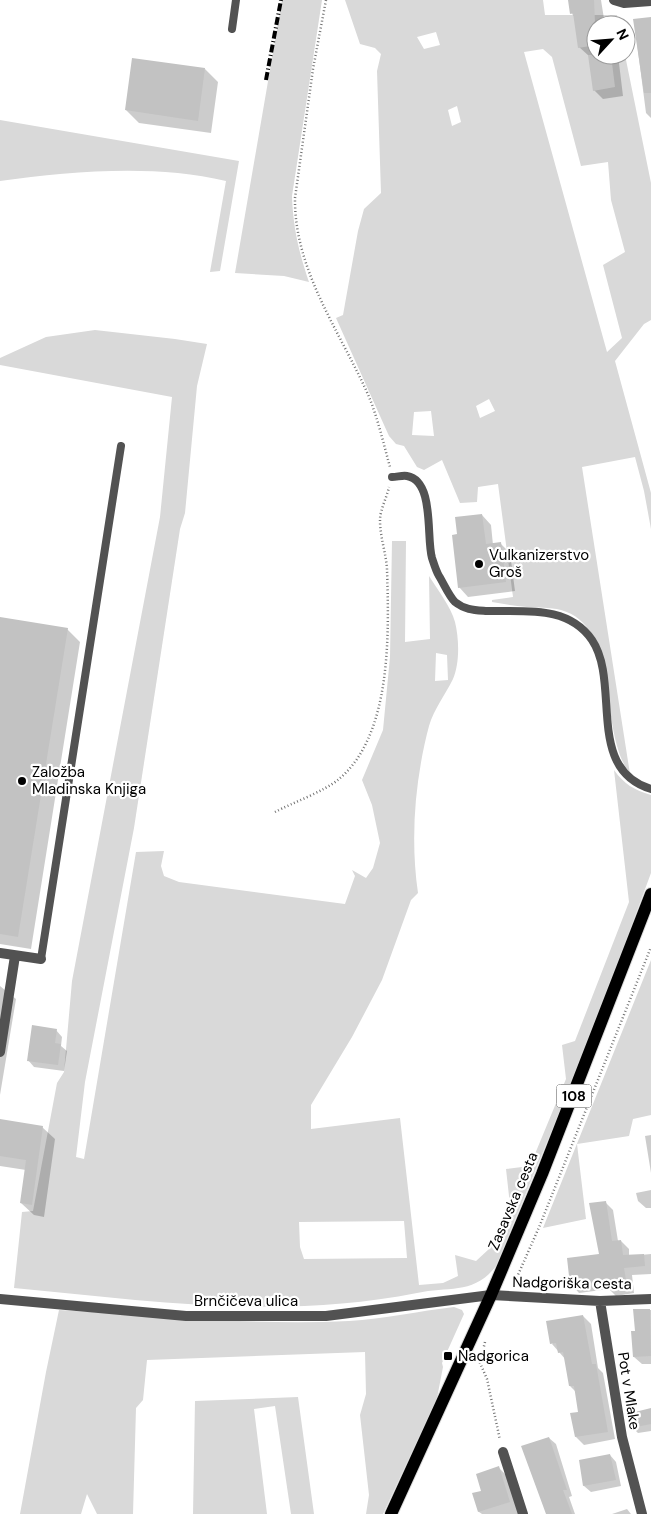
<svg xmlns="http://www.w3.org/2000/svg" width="651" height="1514" viewBox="0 0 651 1514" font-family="'DM Sans',sans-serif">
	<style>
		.green { fill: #d9d9d9; fill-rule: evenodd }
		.shadow { fill: #0003 }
		.building { fill: #c2c2c2 }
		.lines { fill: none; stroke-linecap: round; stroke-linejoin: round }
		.primary-casing { stroke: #dbdbdb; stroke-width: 14 }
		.path { stroke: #747474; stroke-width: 2.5; stroke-dasharray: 1 2.5; stroke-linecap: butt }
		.lane { stroke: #525252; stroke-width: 8 }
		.street { stroke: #525252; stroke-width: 10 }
		.primary { stroke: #000; stroke-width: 12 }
		.rail { stroke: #000; stroke-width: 4; stroke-dasharray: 8 2.5 1 2.5; stroke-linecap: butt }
		.poi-dot { fill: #000; stroke: #fff; stroke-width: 2 }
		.labels { text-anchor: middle; stroke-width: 4.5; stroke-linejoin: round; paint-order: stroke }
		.shield { fill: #fff; stroke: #4c4c4c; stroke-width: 1 }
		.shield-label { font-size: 14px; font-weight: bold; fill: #000 }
		.poi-label { font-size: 15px; fill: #000; stroke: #fff; text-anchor: start }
		.street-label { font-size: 15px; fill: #000; stroke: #fff }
	</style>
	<rect width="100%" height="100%" fill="#fff"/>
	<path class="green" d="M282,0H322L292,196C293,227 299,253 309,282L284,276L235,273Z
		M345,0H543L545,15H617L619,25H596V55H625L651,183V320L644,324L615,361L651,493V529L644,491L635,457L582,467L630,774C597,729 622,627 561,610C549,607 538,608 527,607C515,606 504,604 492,602V600L513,597L498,484L478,487L477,502L460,503L442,460L424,470L417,467L404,446L396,444L389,436L336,318L343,315L358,231L364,209L381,193L377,71L381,54L375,48L360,44ZM436,32L440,45L424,49L417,37ZM543,49L552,57L581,166L608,162L611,200L625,252L603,265L622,338L607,352L524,52ZM457,106L461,122L452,126L448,110ZM489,399L495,411L480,418L476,406ZM431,411L434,436L412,435L414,412Z
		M0,120L239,161L220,271L210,272L226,181C155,164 72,171 0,181Z
		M95,330L175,339L207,344L197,386L185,513L180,529L134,828L85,1082L76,1157L84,1159L136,852L164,851L161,866L164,876L179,882L345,904L355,876L352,870L366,878L373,868L380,843L372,805L362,780L383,730L390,657L392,541H406L405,642L430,639L429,576C437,589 451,607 455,622C459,638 460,663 453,679C445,695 434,709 429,726C415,779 410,838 418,893L411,900L382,980L352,1037L311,1105V1129L400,1118L419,1285L443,1283L458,1276L455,1255L476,1261L489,1249L510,1205L506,1169L530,1166L566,1079L562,1045L575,1041L629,902L614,770C624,784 634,790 651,795V873L589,1040L496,1266C474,1295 449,1286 417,1293C282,1320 149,1301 14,1288L22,1212L33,1211L57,1083L64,1072L72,981L160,517L172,397L0,365V358L46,337ZM436,653L447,655L448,680L435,681ZM404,1221L407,1258L304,1259L300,1247L299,1222Z
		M651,960V1115L633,1119L629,1136L577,1144L586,1219L543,1228Z
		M454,1307L462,1310L464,1314L442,1363L443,1367L437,1398L383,1514H366L369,1495L360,1415L366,1394L365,1352L147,1360L143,1400L136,1408L133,1514H97L87,1494L81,1514H20L46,1372L59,1310C155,1315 253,1326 349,1321C384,1319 419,1311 454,1307Z
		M298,1397L314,1514H291L275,1406L254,1409L267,1514H193L195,1401Z"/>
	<path class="shadow" d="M569,0H601L605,25H596V55H618L623,96L603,99L594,90L589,56L579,47L575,17L571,13Z
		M651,18V118L646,113L634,20Z
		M205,69L218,82L211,133L139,123L126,110Z
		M482,515L491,525L493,545L501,544L510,553L515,591L468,597L459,587V535Z
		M0,619L67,629L80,642L31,949L0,944Z
		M0,986L16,999L0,1095Z
		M56,1030L62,1037L61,1046L67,1051L64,1071L34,1067L28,1060Z
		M0,1121L42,1127L55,1139L44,1217L34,1215L21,1203L26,1170L0,1166Z
		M651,1135V1173L645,1136Z
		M651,1190V1208H646L638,1201L636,1193Z
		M605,1202L613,1210L618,1241H621L629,1249V1256L651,1254V1274L632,1275L634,1293L616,1296L609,1289L579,1293L572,1285L600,1255Z
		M634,1310H651V1364H642L634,1357L636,1332Z
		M583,1316L591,1324L598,1368L603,1373L615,1439L584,1445L576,1437L580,1413L576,1392L570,1386L566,1360L552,1344Z
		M651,1409V1431L638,1433L632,1427Z
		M549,1438L556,1444L572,1496L569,1497L575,1514H547Z
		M610,1455L616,1462L621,1486L591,1492L584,1486L580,1461Z
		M499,1468L507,1476L520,1514H482L479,1512L474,1494L483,1491Z
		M627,1509L631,1514H612Z"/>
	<path class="building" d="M568,0H594L596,45L578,48L573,13L570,14Z
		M651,17V93H644L633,19Z
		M588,55H611L615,87L593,91Z
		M132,58L205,68L198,121L125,110Z
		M482,514L486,544L501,542L506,582L458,588L452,535L457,534L455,517Z
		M0,617L68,628L18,937L0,934Z
		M32,1025L57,1029L55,1043L61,1044L58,1065L27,1061Z
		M0,1119L43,1126L32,1205L20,1203L26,1160L0,1156Z
		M606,1201L612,1241L621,1240L623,1255L644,1254L645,1266L624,1268L627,1286L607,1289L606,1281L570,1285L567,1258L599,1254L589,1203Z
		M633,1309H650L651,1356L633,1357L631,1331H635Z
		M583,1315L592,1364H596L608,1432L575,1437L570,1413L578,1412L574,1386H569L563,1352L558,1353L556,1343L550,1344L546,1321Z
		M651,1408V1424L631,1428L627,1414Z
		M549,1437L567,1490H563L572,1514H546L521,1446Z
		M610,1454L616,1480L583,1486L579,1460Z
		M499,1466L510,1502L478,1512L472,1493L481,1491L476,1474Z"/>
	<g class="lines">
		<g class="primary-casing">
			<path id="primary" d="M391,1514L491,1295L542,1174L651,894"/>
		</g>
		<path class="path" d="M326,0L313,69L295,198C294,268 338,329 366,390C377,414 383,442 390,467
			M275,812C292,803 325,791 339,779C392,735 389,633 387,569C386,553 380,537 380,520C380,510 387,497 389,487
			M514,1284L540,1225L651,947
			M485,1342L480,1363L487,1379L500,1440"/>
		<path class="lane" d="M232,29L236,0
			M392,477C397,477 403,475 407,476C435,481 426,538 432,558C434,564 436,571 439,576C444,584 449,596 455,602C465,610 475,610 487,611C525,612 568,605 592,640C621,683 585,769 651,789
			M41,959L121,446"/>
		<path class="street" d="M614,0L624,3L651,1
			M0,953L41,959
			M0,1052L15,956
			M0,1299L186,1316H326L491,1295L600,1301L651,1299
			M600,1301L622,1437L642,1514
			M503,1452L523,1514"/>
		<use href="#primary" class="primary"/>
		<path class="rail" d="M266,80L281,0"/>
	</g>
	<g class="poi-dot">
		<circle cx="479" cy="564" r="5"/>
		<circle cx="22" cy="781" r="5"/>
		<rect x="443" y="1351" width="10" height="10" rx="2.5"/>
	</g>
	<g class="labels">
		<rect class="shield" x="556.5" y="1084.5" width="35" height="23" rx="4"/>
		<g class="shield-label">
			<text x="574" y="1101">108</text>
		</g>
		<g class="poi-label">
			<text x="489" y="560">Vulkanizerstvo<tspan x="489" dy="17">Groš</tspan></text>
			<text x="32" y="777">Založba<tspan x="32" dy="17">Mladinska Knjiga</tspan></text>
			<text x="458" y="1361">Nadgorica</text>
		</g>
		<g class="street-label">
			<text transform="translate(513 1201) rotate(-67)" y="5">Zasavska cesta</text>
			<text transform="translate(572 1283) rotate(1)" y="5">Nadgoriška cesta</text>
			<text x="246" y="1306">Brnčičeva ulica</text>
			<text transform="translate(629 1391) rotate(81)" y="5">Pot v Mlake</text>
		</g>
	</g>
	<g transform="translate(611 40) rotate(64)"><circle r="24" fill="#ffffff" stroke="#999999"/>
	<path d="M0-4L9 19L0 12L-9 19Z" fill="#000000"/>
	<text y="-8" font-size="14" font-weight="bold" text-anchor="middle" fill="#000000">N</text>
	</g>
</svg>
